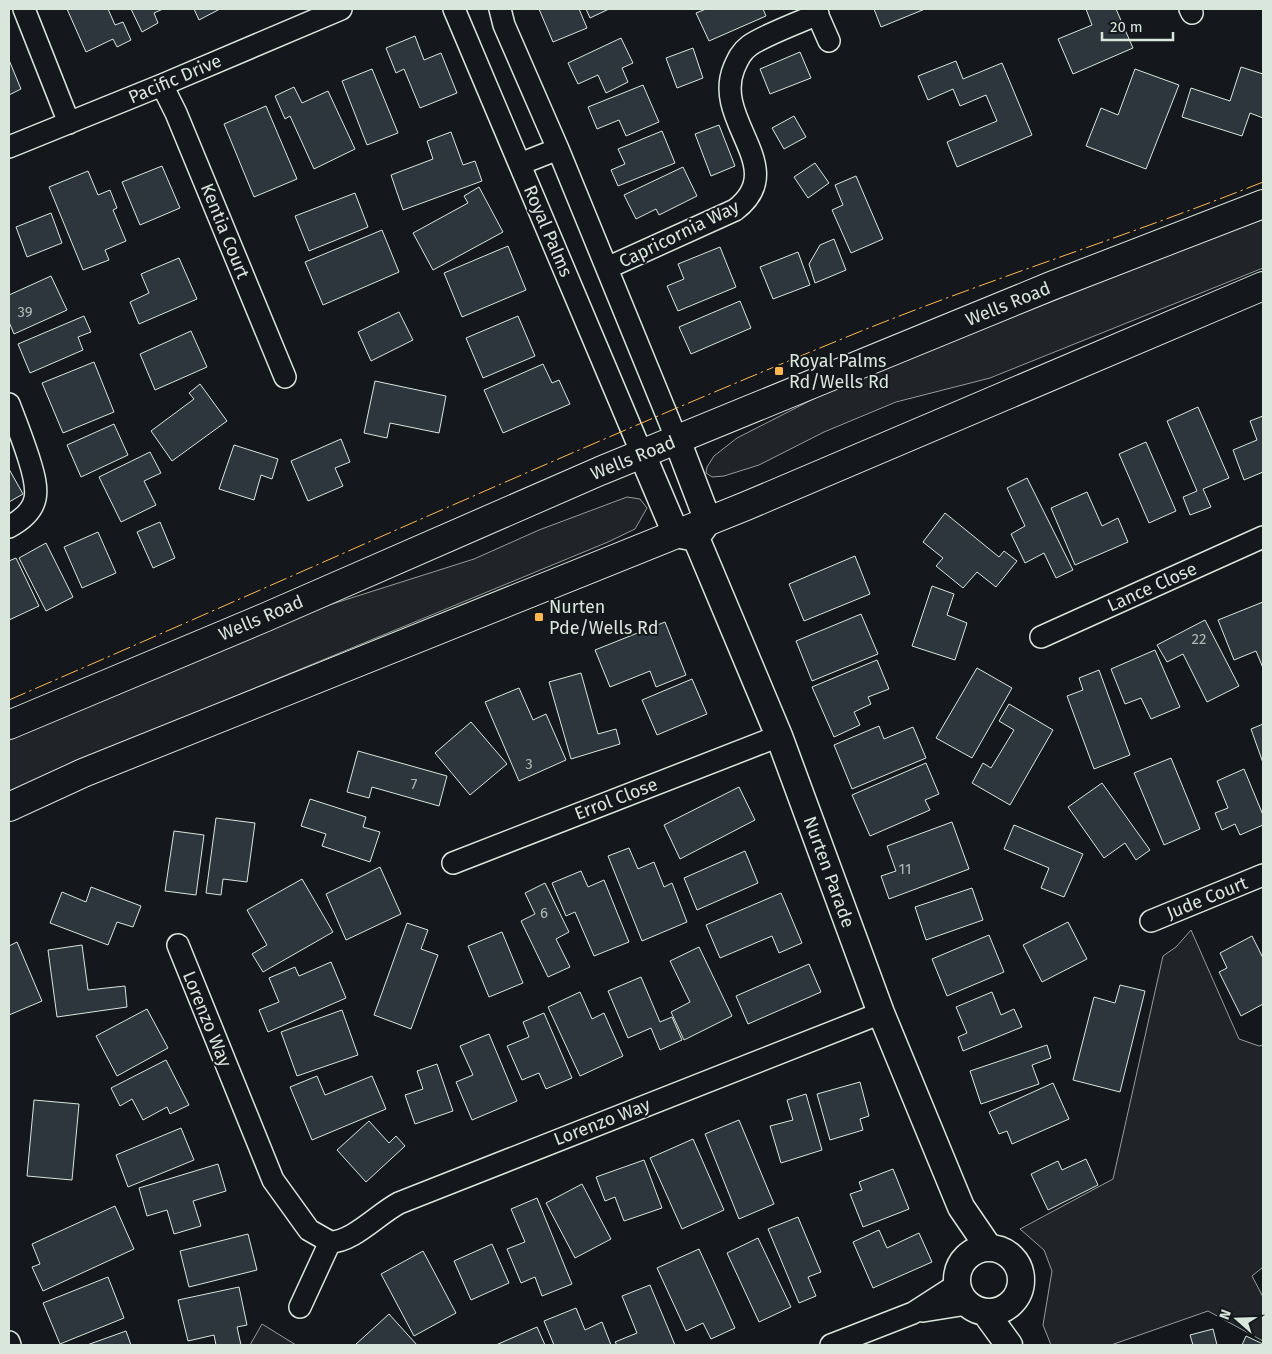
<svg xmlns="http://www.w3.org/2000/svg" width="1272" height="1354" viewBox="0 0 1272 1354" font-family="'Fira Sans',sans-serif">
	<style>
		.green { fill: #202428; stroke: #939e99 }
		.building { fill: #2c363c; stroke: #d8e6dc }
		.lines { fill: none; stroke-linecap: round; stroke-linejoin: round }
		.minor-casing { stroke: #d8e6dc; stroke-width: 24 }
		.tertiary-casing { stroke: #d8e6dc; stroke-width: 29 }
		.primary-casing { stroke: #d8e6dc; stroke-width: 30 }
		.minor { stroke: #14181c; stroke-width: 21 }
		.tertiary { stroke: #14181c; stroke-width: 26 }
		.primary { stroke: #14181c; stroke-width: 28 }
		.power { stroke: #ffb74d; stroke-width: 1; stroke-dasharray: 18 4 2.5 4; stroke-linecap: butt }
		.poi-dot { fill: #ffb74d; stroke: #14181c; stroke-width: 2 }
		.labels { text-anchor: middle; stroke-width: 4; stroke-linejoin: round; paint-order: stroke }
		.number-label { font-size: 15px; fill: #adbab4 }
		.street-label { font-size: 18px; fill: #d8e6dc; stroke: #14181c }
		.poi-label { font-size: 18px; fill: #d8e6dc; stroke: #14181c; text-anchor: start }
	</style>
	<rect width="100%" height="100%" fill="#14181c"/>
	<path class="green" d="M1263,217V268L990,378L896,402L824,432L759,465L724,476L712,477L706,473L707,467L714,456L737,438L831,390Z
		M627,497L640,499L647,508L635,529L608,542L47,774L9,794V738L55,715L329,605L474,559L539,530Z
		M1191,930L1239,1039L1259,1046L1263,1045V1267L1252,1276L1263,1297V1341L1208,1311L1111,1345H1051L1043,1325L1052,1271L1044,1250L1020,1229L1113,1179L1163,956L1176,947Z
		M262,1324L296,1345H250Z"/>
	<path class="building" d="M67,9H108L115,25L123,22L131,40L117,47L113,39L86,52Z
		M131,9H163L154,13L158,23L142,32Z
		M194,9H220L199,20Z
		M539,9H579L587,28L553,42Z
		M586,9H609L590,18Z
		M706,9H763L766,16L709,41L696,13Z
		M874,9H925L881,27Z
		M1086,9H1116L1133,48L1073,74L1058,39L1092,25Z
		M415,36L424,60L441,53L457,93L420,108L404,69L396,73L386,48Z
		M621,38L633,63L622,68L628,82L606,93L598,75L578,84L568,63Z
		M693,48L703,78L677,88L666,58Z
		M800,52L811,78L770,94L760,69Z
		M9,60L21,89L9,95Z
		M956,61L963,79L1002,63L1032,135L957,167L947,142L997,121L986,95L960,106L953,89L928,100L918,76Z
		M1241,67L1263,74V118L1250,113L1242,136L1182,117L1191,88L1230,101Z
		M372,69L398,133L367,145L342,81Z
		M1135,69L1179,85L1146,169L1086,146L1101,108L1118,115Z
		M643,85L659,122L626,136L619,120L597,129L588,107Z
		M294,87L302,103L328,91L355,149L314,169L290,116L285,119L275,96Z
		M266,106L297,179L254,197L224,124Z
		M794,116L806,137L784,149L772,128Z
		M719,125L735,166L711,176L695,134Z
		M662,131L675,163L618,186L611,170L625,164L618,149Z
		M451,132L463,165L475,161L482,181L403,210L391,175L433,159L427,141Z
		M815,163L829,183L808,198L794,177Z
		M162,166L180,208L140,225L122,182Z
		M683,167L697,196L659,215L656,209L636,219L624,195Z
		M88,171L98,195L110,190L117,208L113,210L126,241L105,250L109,260L83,270L49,187Z
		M856,176L883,239L851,253L832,210L843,205L835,185Z
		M479,187L503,232L433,270L413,233L468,203L464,196Z
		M355,193L368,227L309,251L295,216Z
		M51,213L62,243L27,257L16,227Z
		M382,230L399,272L323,305L305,262Z
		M834,239L846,270L815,283L809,264L820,245Z
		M508,246L526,290L462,317L444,273Z
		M720,247L736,287L678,311L667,286L684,279L678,264Z
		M798,252L810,285L773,299L760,267Z
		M179,258L197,299L139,324L130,302L149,293L141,274Z
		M51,276L67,310L14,334L9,322V295Z
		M740,301L751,328L691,354L679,327Z
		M399,312L413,340L371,361L358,332Z
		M84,316L91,332L78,337L83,350L30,373L18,344Z
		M518,316L535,356L483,378L466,338Z
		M191,331L207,367L155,390L140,354Z
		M94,362L114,412L63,433L42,383Z
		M543,364L552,383L559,380L570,404L503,433L484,390Z
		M375,381L446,396L439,433L390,423L387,438L364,433Z
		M200,384L227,421L172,461L151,431L194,399L189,393Z
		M1198,407L1229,478L1203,489L1211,507L1190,515L1183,497L1197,491L1167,421Z
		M1263,416V472L1244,480L1233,450L1257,440L1250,421Z
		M114,424L128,455L81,477L67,445Z
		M341,439L350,462L335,468L343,486L308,501L291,461Z
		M1146,442L1176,511L1149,523L1119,454Z
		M234,445L278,459L272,479L261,475L254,500L219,489Z
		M150,452L161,473L144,481L156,505L121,522L99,477Z
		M9,469L23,494L9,502Z
		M1027,478L1073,570L1056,578L1044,553L1025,563L1011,534L1025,526L1007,488Z
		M1087,492L1102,526L1118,518L1128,542L1075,565L1051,508Z
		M945,513L999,557L1004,551L1017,561L996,587L977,572L963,588L936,566L943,558L923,542Z
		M160,522L175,558L153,568L137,532Z
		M98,532L116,573L82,588L64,547Z
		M46,543L73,597L46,611L19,558Z
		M855,556L870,594L804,621L789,584Z
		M16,558L39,606L9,620V561Z
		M932,586L954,594L947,615L967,623L955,660L912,646Z
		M1263,602V668L1256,651L1234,660L1218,620Z
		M861,614L878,654L812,681L796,641Z
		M1205,620L1239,686L1207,702L1183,654L1167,662L1157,645Z
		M665,622L686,675L656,687L650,671L610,687L595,650Z
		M1155,650L1180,707L1151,719L1141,698L1125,704L1111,669Z
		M877,660L889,689L868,697L871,704L854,712L860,725L834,737L812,687Z
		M977,668L1012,688L972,758L936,738Z
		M1099,670L1130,755L1094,769L1067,696L1083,690L1079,678Z
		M581,673L598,734L616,729L620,744L571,759L549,682Z
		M692,679L707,714L657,735L642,700Z
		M519,688L533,720L546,714L566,760L519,781L485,702Z
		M1009,704L1053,730L1010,805L972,783L983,763L991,768L1014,730L999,721Z
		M471,722L507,764L470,795L435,753Z
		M1263,724V763L1251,729Z
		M879,726L884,739L913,727L926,758L852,789L834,745Z
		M358,751L447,776L439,806L372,787L369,798L347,792Z
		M1171,758L1200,829L1164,845L1134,773Z
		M926,763L939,794L925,800L930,810L870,836L852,795Z
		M1244,769L1263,815V825L1240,835L1235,824L1222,830L1215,813L1228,808L1217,781Z
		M1102,783L1150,850L1136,860L1125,843L1104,858L1068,807Z
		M739,787L755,820L680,859L664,825Z
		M310,799L366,817L363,827L380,832L370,862L322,846L326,834L301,826Z
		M216,818L255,823L247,882L223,879L221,895L206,893Z
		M952,822L969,869L889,899L881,876L896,871L887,846Z
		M1014,825L1083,854L1064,897L1041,888L1049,868L1004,849Z
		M174,831L204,835L196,895L165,891Z
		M629,848L638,869L654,862L664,887L672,883L687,922L642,941L608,856Z
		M745,851L758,883L697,910L684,878Z
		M380,867L401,914L346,940L326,894Z
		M581,871L588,887L604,880L629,942L594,956L575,912L566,916L552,883Z
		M302,879L333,932L263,972L252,954L267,945L247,910Z
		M545,883L569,932L556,939L570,967L548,977L521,921L535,914L525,893Z
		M91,887L141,906L133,927L117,922L108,945L50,923L62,892L86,902Z
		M972,888L983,920L926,940L915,907Z
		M781,893L802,943L779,953L772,936L720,958L706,925Z
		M1068,922L1087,959L1042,982L1023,945Z
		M407,923L428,930L421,949L438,955L411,1029L374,1015Z
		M502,932L523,983L489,997L468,946Z
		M989,935L1004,972L947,996L932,959Z
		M1252,936L1263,958V1004L1241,1016L1219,972L1227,968L1220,953Z
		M17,942L42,1001L9,1015V946Z
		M82,945L88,990L125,986L127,1007L57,1017L48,950Z
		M699,947L732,1016L684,1040L671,1012L690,1002L670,961Z
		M331,962L346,998L268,1032L259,1010L279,1002L269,978L295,967L299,976Z
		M809,964L821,992L748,1024L736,996Z
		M641,977L660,1022L672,1017L682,1040L660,1050L651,1028L628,1038L608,991Z
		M1120,985L1145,991L1120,1092L1073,1080L1094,997L1115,1003Z
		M580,992L592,1019L604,1013L623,1056L580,1076L548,1007Z
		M992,992L1001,1015L1014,1009L1022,1027L963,1051L958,1037L967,1033L956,1007Z
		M147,1009L168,1048L117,1076L96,1036Z
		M342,1010L358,1055L297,1076L281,1032Z
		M544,1013L572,1078L546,1089L539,1073L522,1080L507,1046L529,1037L523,1022Z
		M489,1034L517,1101L472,1120L456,1082L473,1075L460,1046Z
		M1047,1045L1051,1058L1032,1065L1039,1084L981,1104L970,1071Z
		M166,1060L189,1105L170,1114L167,1107L143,1120L132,1099L120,1106L111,1088Z
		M437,1064L453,1111L415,1124L405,1095L423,1089L417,1071Z
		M317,1076L325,1095L372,1076L386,1109L312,1140L290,1087Z
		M860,1082L869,1116L860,1119L863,1130L830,1140L817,1094Z
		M1053,1083L1069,1119L1012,1144L1007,1131L999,1134L989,1112Z
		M806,1094L822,1150L781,1163L770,1126L793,1120L787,1100Z
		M34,1100L79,1104L72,1180L27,1176Z
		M739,1120L774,1204L739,1219L705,1134Z
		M369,1121L389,1143L396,1136L405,1146L366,1182L337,1150Z
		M181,1128L194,1160L128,1187L116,1155Z
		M693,1139L724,1210L682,1229L650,1158Z
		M1086,1159L1098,1185L1048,1210L1031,1174L1058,1161L1062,1170Z
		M644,1160L662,1208L624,1221L615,1197L605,1201L596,1177Z
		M218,1164L226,1191L193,1201L201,1226L174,1234L167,1210L147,1216L139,1188Z
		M893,1169L909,1209L863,1227L850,1194L862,1190L859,1182Z
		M582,1184L611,1239L575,1258L546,1203Z
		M537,1198L572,1284L542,1296L535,1277L521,1283L507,1249L525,1242L511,1209Z
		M115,1206L134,1249L43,1291L32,1267L40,1264L32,1244Z
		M798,1217L821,1272L808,1277L816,1296L799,1303L768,1229Z
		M879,1230L887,1248L919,1233L932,1262L873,1288L853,1242Z
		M248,1234L257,1270L189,1287L180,1251Z
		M758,1238L791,1307L759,1322L727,1253Z
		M492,1244L509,1283L471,1300L454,1261Z
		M699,1249L735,1328L711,1339L703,1323L686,1331L657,1268Z
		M423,1251L456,1313L414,1336L381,1274Z
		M108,1277L124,1318L60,1344L43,1303Z
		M650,1285L675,1345H617L615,1342L637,1333L622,1296Z
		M239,1287L247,1325L237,1327L241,1345H216L214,1335L188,1341L178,1300Z
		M576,1308L585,1330L602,1322L611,1345H554L544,1321Z
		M389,1314L417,1345H355Z
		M537,1327L545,1345H496Z
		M1213,1329L1217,1345H1193L1190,1335Z
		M126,1331L131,1345H87Z
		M1246,1336L1263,1344V1345H1242Z"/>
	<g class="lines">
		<g class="minor-casing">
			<path id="minor" d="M24,9L69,123
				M454,9L642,454
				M500,9L504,25L558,149L677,440
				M815,9L829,41
				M1190,9L1192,13
				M162,85L176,113L285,377
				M9,147L162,85L341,9
				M520,164L558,149
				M607,268L735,210C791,168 712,121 734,68C738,59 741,52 749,46C762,36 800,22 818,14
				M9,404C16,422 23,440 29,459C39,491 42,509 9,527
				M1041,637L1263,537
				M453,863L779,736
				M1151,921L1263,875
				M178,945L273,1180L309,1230L330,1242
				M300,1307L330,1242C353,1242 378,1214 399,1203L881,1013
				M923,1311L967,1304
				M9,1342L10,1345
				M831,1345L913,1313L958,1284"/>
		</g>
		<g class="tertiary-casing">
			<path id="tertiary" d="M677,440L708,521L696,538
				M642,454L676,534L696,538
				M696,538L779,736L881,1013L961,1207L989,1248
				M957 1280a32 32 0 1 1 64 0a32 32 0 1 1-64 0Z
				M985,1312L1009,1345"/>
		</g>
		<g class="primary-casing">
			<path id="primary" d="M9,725L266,617L600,471L1051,286L1263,204
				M9,807L83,773L746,506L1263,286"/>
		</g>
		<use href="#minor" class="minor"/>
		<use href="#tertiary" class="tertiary"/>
		<use href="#primary" class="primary"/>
		<path class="power" d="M9,700C291,578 570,450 854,334C989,279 1128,236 1263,182"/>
	</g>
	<g class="poi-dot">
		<rect x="774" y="366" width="10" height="10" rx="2.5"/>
		<rect x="534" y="612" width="10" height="10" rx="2.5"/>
	</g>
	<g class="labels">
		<g class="number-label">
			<text x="25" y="317">39</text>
			<text x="1199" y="644">22</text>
			<text x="529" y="769">3</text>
			<text x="414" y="789">7</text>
			<text x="905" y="874">11</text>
			<text x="544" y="918">6</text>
		</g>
		<g class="street-label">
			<text transform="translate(175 79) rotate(-23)" y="6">Pacific Drive</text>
			<text transform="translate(225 231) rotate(68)" y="6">Kentia Court</text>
			<text transform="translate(548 231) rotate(67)" y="6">Royal Palms</text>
			<text transform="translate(679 234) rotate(-26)" y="6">Capricornia Way</text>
			<text transform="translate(1008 304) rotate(-22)" y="6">Wells Road</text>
			<text transform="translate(633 458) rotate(-22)" y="6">Wells Road</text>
			<text transform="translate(1152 587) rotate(-24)" y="6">Lance Close</text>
			<text transform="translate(261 618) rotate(-23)" y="6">Wells Road</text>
			<text transform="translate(616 799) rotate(-21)" y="6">Errol Close</text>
			<text transform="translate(829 872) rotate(70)" y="6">Nurten Parade</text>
			<text transform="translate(1207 898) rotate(-22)" y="6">Jude Court</text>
			<text transform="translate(207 1019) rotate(68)" y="6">Lorenzo Way</text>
			<text transform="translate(602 1122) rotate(-21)" y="6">Lorenzo Way</text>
		</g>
		<g class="poi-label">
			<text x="789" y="367">Royal Palms<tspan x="789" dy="21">Rd/Wells Rd</tspan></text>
			<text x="549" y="613">Nurten<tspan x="549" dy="21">Pde/Wells Rd</tspan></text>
		</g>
	</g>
	<rect width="1272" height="1354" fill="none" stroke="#d8e6dc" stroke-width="20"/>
	<g transform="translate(1237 1319) rotate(290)" stroke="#14181c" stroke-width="4" paint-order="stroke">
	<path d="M0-4L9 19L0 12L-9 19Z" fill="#d8e6dc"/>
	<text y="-8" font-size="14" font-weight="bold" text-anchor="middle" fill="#d8e6dc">N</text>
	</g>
	<path d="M1102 32v8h71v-8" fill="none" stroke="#d8e6dc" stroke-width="2.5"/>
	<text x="1110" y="32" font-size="15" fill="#d8e6dc" stroke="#14181c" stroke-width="4" paint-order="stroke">20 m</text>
</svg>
